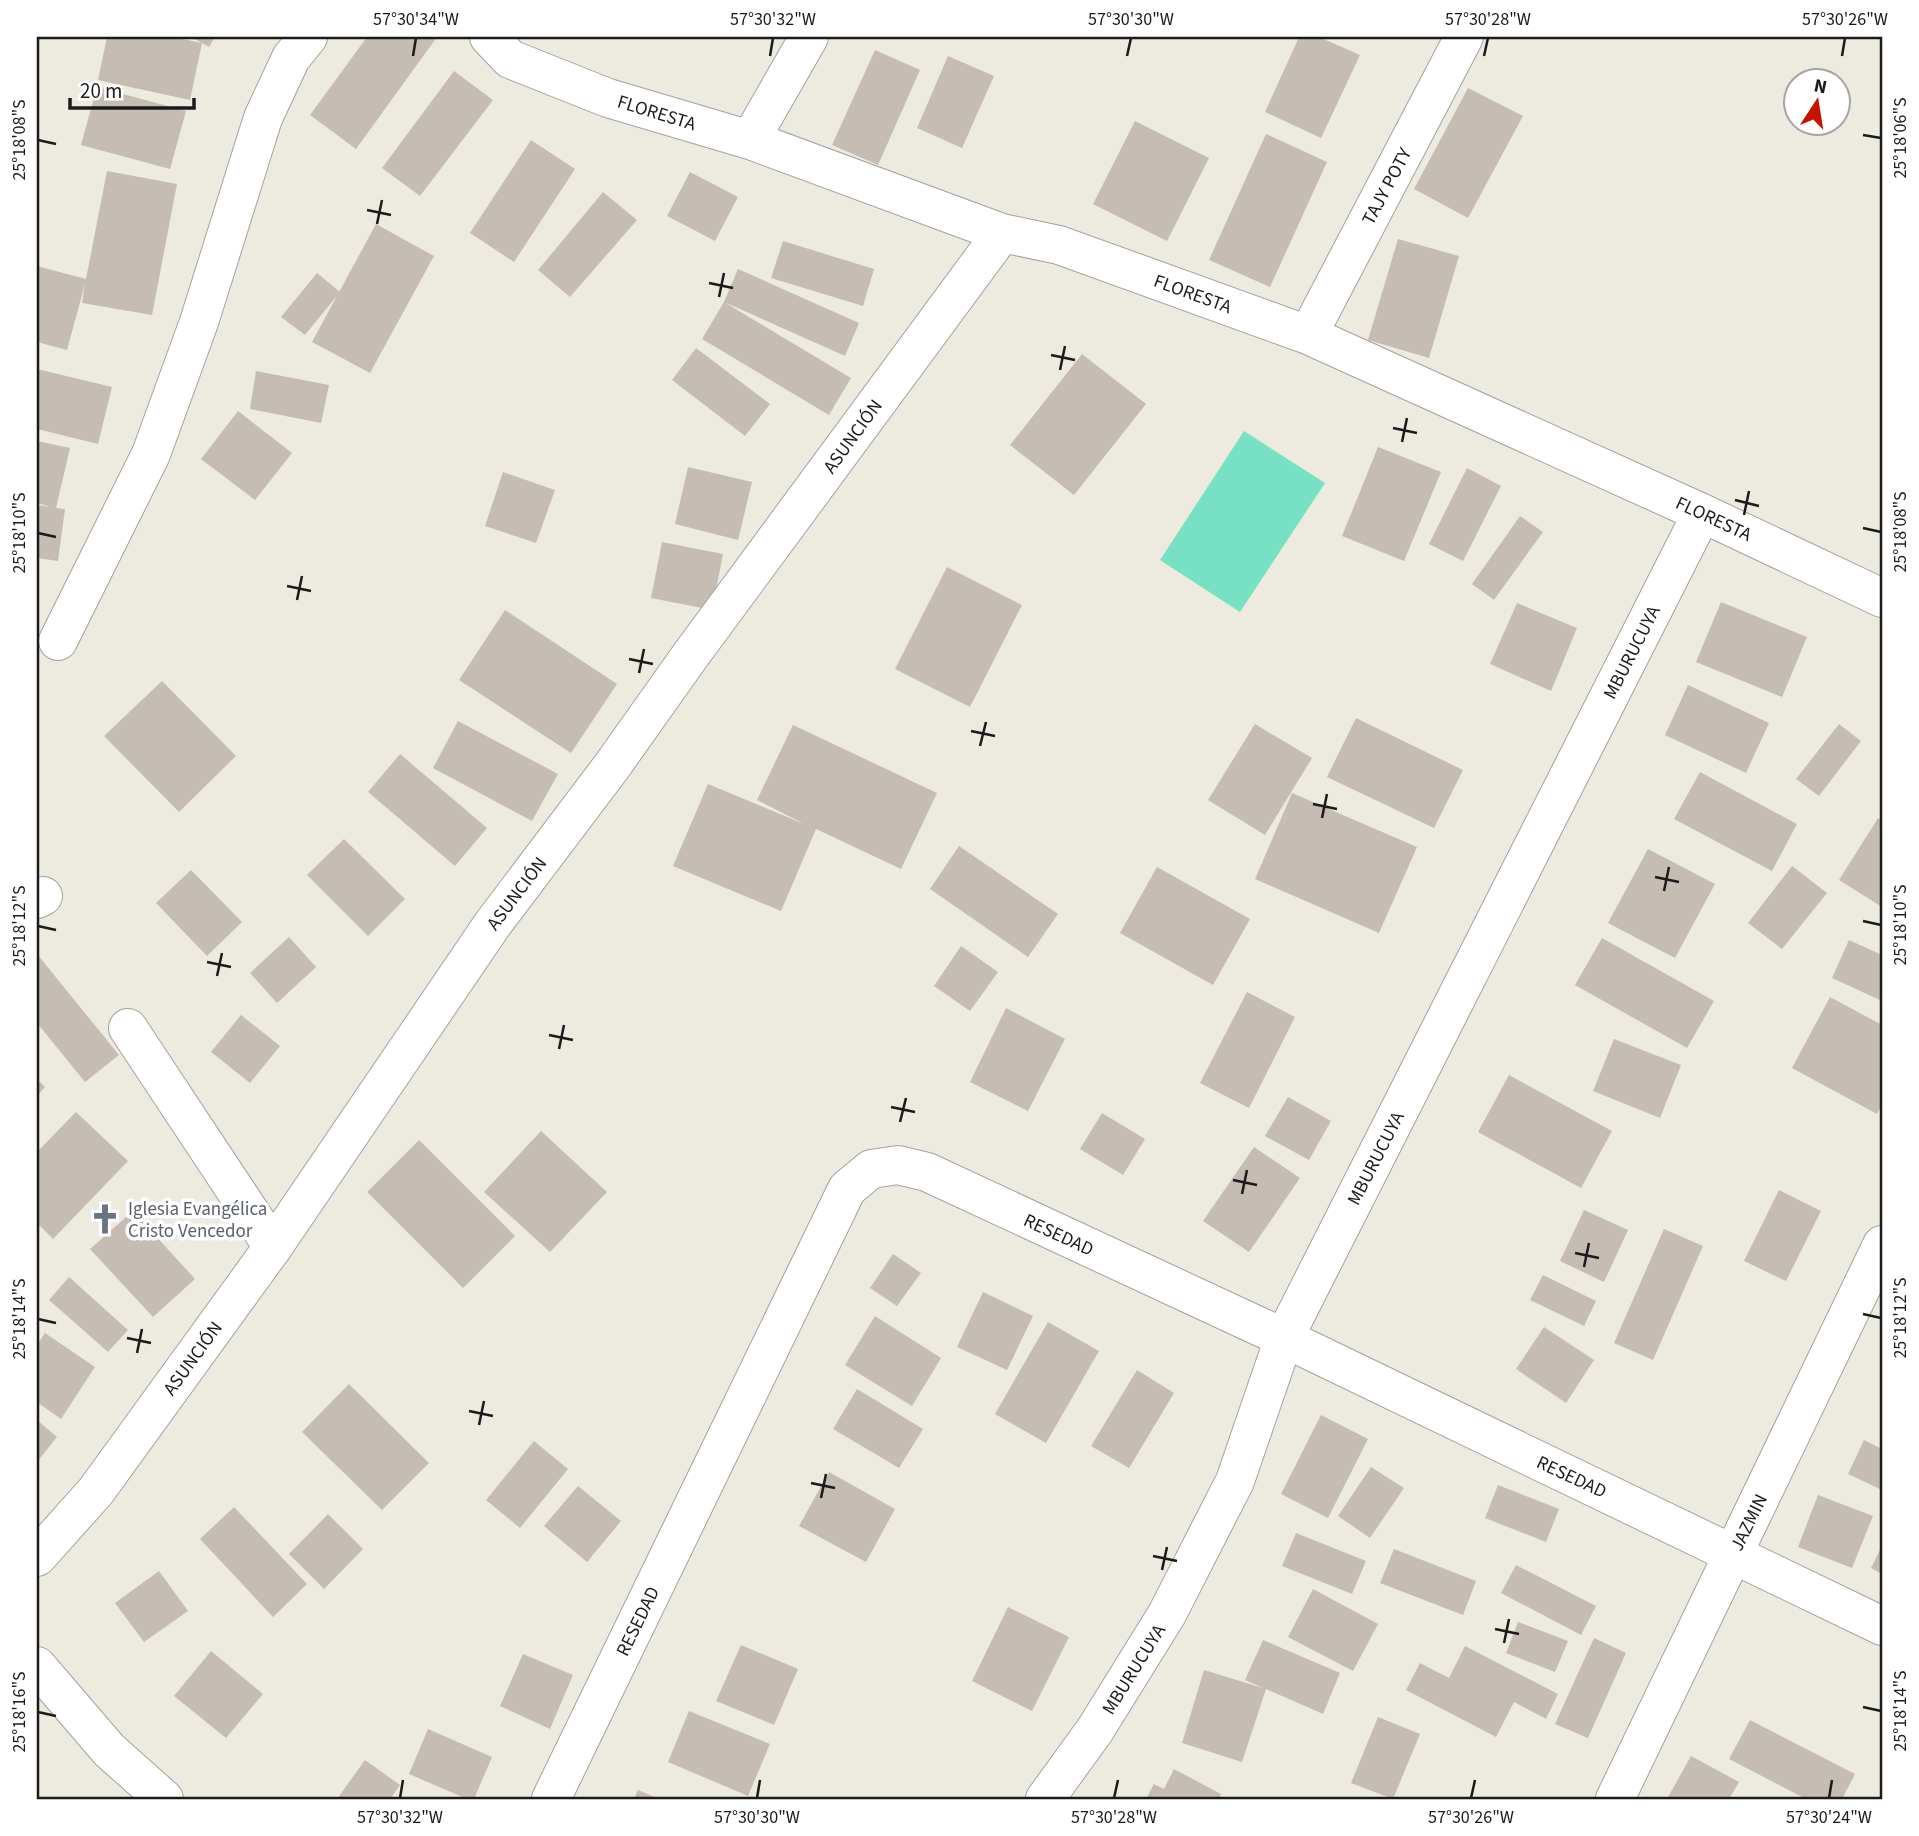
<svg xmlns="http://www.w3.org/2000/svg" width="1919" height="1836" viewBox="0 0 1919 1836" font-family="'Source Sans 3',sans-serif">
	<style>
		.pitch { fill: #79e1c3 }
		.building { fill: #c5bdb3 }
		.lines { fill: none; stroke-linecap: round; stroke-linejoin: round }
		.minor-casing { stroke: #a2a2a2; stroke-width: 40 }
		.minor { stroke: #fff; stroke-width: 38 }
		.ticks { fill: none; stroke: #1b1b1b; stroke-width: 2.5 }
		.labels { text-anchor: middle; stroke-width: 7; stroke-linejoin: round; paint-order: stroke }
		.street-label { font-size: 19px; fill: #1b1b1b; stroke: #fff }
		.worship-label { font-size: 19px; fill: #5b616d; stroke: #fff; text-anchor: start }
		.neatline { fill: none; stroke: #1b1b1b; stroke-width: 2.5 }
		.ticks-label { font-size: 18px; text-anchor: middle; fill: #1b1b1b }
	</style>
	<rect width="100%" height="100%" fill="#edeae0"/>
	<path class="pitch" d="M1244,431L1325,483L1240,612L1160,560Z"/>
	<path class="building" d="M107,37H173L202,43L190,100L98,80Z
		M191,37H215L209,47Z
		M367,37H437L356,149L310,115Z
		M1299,37H1319L1360,55L1321,138L1265,112Z
		M875,50L920,70L878,165L832,145Z
		M948,56L994,76L962,148L917,128Z
		M454,71L493,100L420,196L382,168Z
		M97,87L186,111L170,169L81,145Z
		M1468,88L1523,116L1468,218L1414,189Z
		M1135,121L1209,158L1167,241L1093,204Z
		M1266,134L1327,162L1270,287L1209,260Z
		M531,140L575,169L514,262L470,233Z
		M107,171L177,184L152,315L82,303L85,284L67,350L37,342V266L86,279Z
		M690,172L738,197L715,241L667,216Z
		M603,192L637,220L570,297L538,270Z
		M376,224L434,256L370,373L312,342Z
		M1398,239L1459,256L1429,358L1368,340Z
		M783,241L874,269L863,306L771,278Z
		M738,269L859,323L845,356L724,302L851,378L829,415L702,339L724,302Z
		M317,273L340,292L305,335L281,317Z
		M696,348L770,404L745,436L672,380Z
		M1082,354L1146,404L1074,495L1010,445Z
		M37,369L112,387L98,444L37,429Z
		M256,371L329,385L321,423L250,409Z
		M238,411L292,453L255,500L201,459Z
		M37,441L70,448L56,508L65,509L58,561L37,558V505L51,507L37,503Z
		M1378,447L1441,472L1404,561L1342,536Z
		M688,467L752,482L738,540L675,524Z
		M1467,468L1501,486L1463,561L1429,544Z
		M503,472L555,490L536,543L485,526Z
		M1520,516L1543,532L1494,600L1472,584Z
		M662,542L723,554L712,610L651,598Z
		M947,567L1022,605L970,707L895,669Z
		M1721,602L1807,637L1782,697L1696,662Z
		M1517,603L1577,628L1551,691L1490,664Z
		M505,610L617,684L571,753L459,680Z
		M162,681L236,756L179,812L104,736Z
		M1688,685L1769,723L1746,773L1665,735Z
		M1356,718L1463,770L1434,828L1327,777Z
		M458,721L558,774L532,821L433,768Z
		M1255,724L1312,758L1265,835L1208,800Z
		M1839,724L1861,741L1819,796L1796,779Z
		M793,725L937,793L901,869L816,829L781,911L673,866L708,784L804,824L757,800Z
		M400,754L487,828L455,866L368,792Z
		M1700,772L1797,824L1772,871L1674,819Z
		M1292,793L1417,847L1379,933L1255,879Z
		M1878,818L1882,821V907L1839,880Z
		M344,839L405,899L368,936L307,875Z
		M959,846L1058,914L1028,957L930,889Z
		M1648,849L1715,884L1675,958L1608,923Z
		M1792,866L1827,893L1782,949L1748,923Z
		M1157,867L1250,919L1213,985L1120,933Z
		M191,870L242,922L207,956L156,903Z
		M289,937L316,967L277,1003L250,973Z
		M1602,938L1714,1001L1687,1048L1575,985Z
		M1849,940L1882,955V1001L1832,978Z
		M961,946L998,972L970,1011L934,986Z
		M37,954L119,1055L85,1082L37,1023Z
		M1247,992L1295,1017L1249,1108L1200,1083Z
		M1830,997L1882,1025V1105L1877,1114L1792,1068Z
		M1006,1008L1065,1039L1028,1111L970,1082Z
		M241,1015L280,1046L250,1083L211,1052Z
		M1614,1039L1681,1065L1660,1118L1593,1091Z
		M1509,1075L1612,1131L1581,1188L1478,1132Z
		M37,1079L45,1087L37,1096Z
		M1288,1097L1331,1121L1309,1160L1265,1136Z
		M76,1112L128,1161L53,1239L37,1223V1152Z
		M1102,1113L1145,1139L1123,1175L1080,1149Z
		M541,1131L607,1192L550,1252L484,1192Z
		M419,1140L515,1236L463,1288L367,1192Z
		M1254,1147L1300,1178L1249,1252L1203,1221Z
		M1779,1190L1821,1211L1786,1281L1744,1261Z
		M1584,1210L1628,1230L1604,1282L1560,1261Z
		M133,1211L195,1279L153,1317L90,1249Z
		M1664,1229L1703,1246L1653,1360L1614,1343Z
		M893,1254L921,1273L897,1306L870,1288Z
		M1543,1275L1596,1301L1584,1326L1530,1300Z
		M69,1277L128,1330L108,1352L49,1300Z
		M983,1292L1033,1316L1007,1370L957,1347Z
		M875,1316L941,1358L912,1406L845,1365Z
		M1048,1322L1099,1351L1046,1443L995,1414Z
		M1544,1327L1594,1360L1566,1403L1516,1369Z
		M45,1333L95,1367L61,1419L37,1402V1345Z
		M1137,1370L1174,1393L1129,1468L1091,1446Z
		M349,1384L429,1463L382,1510L302,1432Z
		M857,1389L923,1429L899,1468L833,1429Z
		M1321,1415L1368,1439L1328,1518L1281,1494Z
		M37,1420L57,1437L37,1462Z
		M1864,1440L1882,1449V1490L1848,1474Z
		M534,1441L568,1469L520,1528L486,1500Z
		M1371,1467L1404,1488L1370,1538L1338,1516Z
		M829,1472L895,1509L866,1562L799,1526Z
		M1498,1485L1559,1509L1546,1542L1485,1518Z
		M578,1486L621,1521L587,1562L544,1526Z
		M1818,1495L1873,1516L1852,1568L1798,1547Z
		M234,1507L307,1584L273,1617L200,1539Z
		M328,1514L363,1549L324,1589L289,1554Z
		M1296,1533L1366,1561L1352,1594L1282,1566Z
		M1882,1546V1574L1871,1568Z
		M1394,1549L1476,1581L1463,1615L1380,1583Z
		M1516,1565L1596,1606L1581,1635L1501,1593Z
		M159,1571L188,1611L144,1642L115,1603Z
		M1313,1589L1378,1624L1353,1671L1288,1637Z
		M1008,1607L1069,1637L1032,1711L972,1681Z
		M1518,1622L1568,1641L1555,1672L1506,1653Z
		M1594,1638L1626,1653L1588,1738L1555,1724Z
		M1263,1640L1340,1673L1323,1714L1266,1689L1242,1762L1182,1743L1204,1670L1263,1688L1245,1680Z
		M741,1645L798,1669L774,1725L716,1701Z
		M1465,1646L1558,1694L1546,1719L1514,1702L1496,1737L1406,1690L1420,1663L1449,1678Z
		M211,1651L263,1694L226,1738L174,1696Z
		M523,1654L573,1675L550,1729L500,1706Z
		M689,1711L770,1744L748,1796L668,1762Z
		M1378,1717L1420,1734L1393,1799L1351,1783Z
		M1750,1720L1855,1774L1842,1799H1806L1729,1759Z
		M428,1729L492,1757L474,1799H467L409,1774Z
		M1691,1756L1739,1782L1729,1799H1667Z
		M365,1760L400,1785L390,1799H337Z
		M1174,1769L1221,1794L1219,1799H1146L1154,1784L1164,1789Z
		M638,1790L659,1799H634Z"/>
	<g class="lines">
		<g class="minor-casing">
			<path id="minor" d="M489,37L510,59L608,98L750,140L1002,233L1059,245L1308,335L1702,513L1882,598
				M750,140L809,37
				M1308,335L1464,37
				M58,641L151,454L199,322L263,118L291,58L308,37
				M37,899L43,896
				M128,1028L273,1247
				M37,1557L96,1491L273,1247L492,925L612,766L690,656L1002,233
				M37,1666L109,1750L164,1799
				M551,1799L847,1189L871,1169L898,1165L927,1172L1284,1338L1882,1626
				M1045,1799L1095,1730L1167,1614L1235,1481L1284,1338L1702,513
				M1615,1799L1882,1245"/>
		</g>
		<use href="#minor" class="minor"/>
	</g>
	<path class="ticks" d="M413,56L416,38M770,56L773,38M1127,56L1131,38M1484,56L1488,38M1842,56L1845,38M1863,135L1881,138M38,140L56,144M367,210L391,215M377,224L382,200M709,283L733,288M719,297L724,273M1051,355L1075,360M1060,370L1065,346M1393,428L1417,433M1402,442L1407,418M1735,500L1759,506M1744,515L1749,491M1863,528L1881,532M38,533L56,537M287,586L311,591M297,600L302,576M629,659L653,664M639,673L644,649M971,731L995,736M980,746L986,722M1313,804L1337,809M1322,818L1327,794M1655,877L1679,882M1664,891L1669,867M1863,921L1881,925M38,926L56,930M207,962L231,967M217,976L222,953M549,1035L573,1040M559,1049L564,1025M891,1107L915,1112M900,1122L906,1098M1233,1180L1257,1185M1242,1194L1247,1170M1575,1253L1599,1258M1584,1267L1589,1243M1863,1314L1881,1318M38,1319L56,1323M127,1338L151,1343M137,1353L142,1329M469,1411L493,1416M479,1425L484,1401M811,1483L835,1488M821,1498L826,1474M1153,1556L1177,1561M1162,1570L1167,1547M1495,1629L1519,1634M1504,1643L1509,1619M1863,1707L1881,1711M38,1712L56,1716M400,1798L403,1780M757,1798L760,1780M1114,1798L1118,1780M1471,1798L1475,1780M1829,1798L1832,1780"/>
	<defs>
		<g id="church-bare" transform="scale(2.415)"><path d="M-1.2-6h2.4v3.5h3.3v2.4h-3.3V6h-2.4V-.1h-3.3v-2.4h3.3Z" fill="#6b7280" stroke="#fff" stroke-width="2.5" paint-order="stroke"/></g>
	</defs>
	<g fill-rule="evenodd">
		<use href="#church-bare" x="105" y="1219"/>
	</g>
	<g class="labels">
		<g class="street-label">
			<text transform="translate(657 112) rotate(17)" y="7">FLORESTA</text>
			<text transform="translate(1386 186) rotate(-62)" y="7">TAJY POTY</text>
			<text transform="translate(1193 293) rotate(20)" y="7">FLORESTA</text>
			<text transform="translate(852 436) rotate(-54)" y="7">ASUNCIÓN</text>
			<text transform="translate(1714 518) rotate(25)" y="7">FLORESTA</text>
			<text transform="translate(1631 652) rotate(-63)" y="7">MBURUCUYA</text>
			<text transform="translate(516 893) rotate(-53)" y="7">ASUNCIÓN</text>
			<text transform="translate(1375 1158) rotate(-63)" y="7">MBURUCUYA</text>
			<text transform="translate(1059 1234) rotate(25)" y="7">RESEDAD</text>
			<text transform="translate(192 1358) rotate(-54)" y="7">ASUNCIÓN</text>
			<text transform="translate(1572 1476) rotate(25)" y="7">RESEDAD</text>
			<text transform="translate(1748 1522) rotate(-64)" y="7">JAZMIN</text>
			<text transform="translate(637 1621) rotate(-64)" y="7">RESEDAD</text>
			<text transform="translate(1133 1669) rotate(-58)" y="7">MBURUCUYA</text>
		</g>
		<g class="worship-label">
			<text x="128" y="1215">Iglesia Evangélica<tspan x="128" dy="22">Cristo Vencedor</tspan></text>
		</g>
	</g>
	<rect width="1919" height="1836" fill="none" stroke="#ffffff" stroke-width="77"/>
	<g transform="translate(1817 102) rotate(12)"><circle r="33" fill="#ffffff" stroke="#a4a4a4" stroke-width="2"/>
	<path d="M0-5L12 26L0 18L-12 26Z" fill="#c61300"/>
	<text y="-10" font-size="19" font-weight="bold" text-anchor="middle" fill="#1b1b1b">N</text>
	</g>
	<path d="M70 98v10h124v-10" fill="none" stroke="#1b1b1b" stroke-width="3.5"/>
	<text x="80" y="98" font-size="21" fill="#1b1b1b" stroke="#ffffff" stroke-width="5" paint-order="stroke">20 m</text>
	<rect x="38" y="38" width="1843" height="1760" class="neatline"/>
	<g class="ticks-label">
		<text x="416" y="25">57°30'34"W</text>
		<text x="773" y="25">57°30'32"W</text>
		<text x="1131" y="25">57°30'30"W</text>
		<text x="1488" y="25">57°30'28"W</text>
		<text x="1845" y="25">57°30'26"W</text>
		<text transform="translate(1900 138) rotate(-90)" y="6">25°18'06"S</text>
		<text transform="translate(19 140) rotate(-90)" y="6">25°18'08"S</text>
		<text transform="translate(1900 532) rotate(-90)" y="6">25°18'08"S</text>
		<text transform="translate(19 533) rotate(-90)" y="6">25°18'10"S</text>
		<text transform="translate(1900 925) rotate(-90)" y="6">25°18'10"S</text>
		<text transform="translate(19 926) rotate(-90)" y="6">25°18'12"S</text>
		<text transform="translate(1900 1318) rotate(-90)" y="6">25°18'12"S</text>
		<text transform="translate(19 1319) rotate(-90)" y="6">25°18'14"S</text>
		<text transform="translate(1900 1711) rotate(-90)" y="6">25°18'14"S</text>
		<text transform="translate(19 1712) rotate(-90)" y="6">25°18'16"S</text>
		<text x="400" y="1823">57°30'32"W</text>
		<text x="757" y="1823">57°30'30"W</text>
		<text x="1114" y="1823">57°30'28"W</text>
		<text x="1471" y="1823">57°30'26"W</text>
		<text x="1829" y="1823">57°30'24"W</text>
	</g>
</svg>
